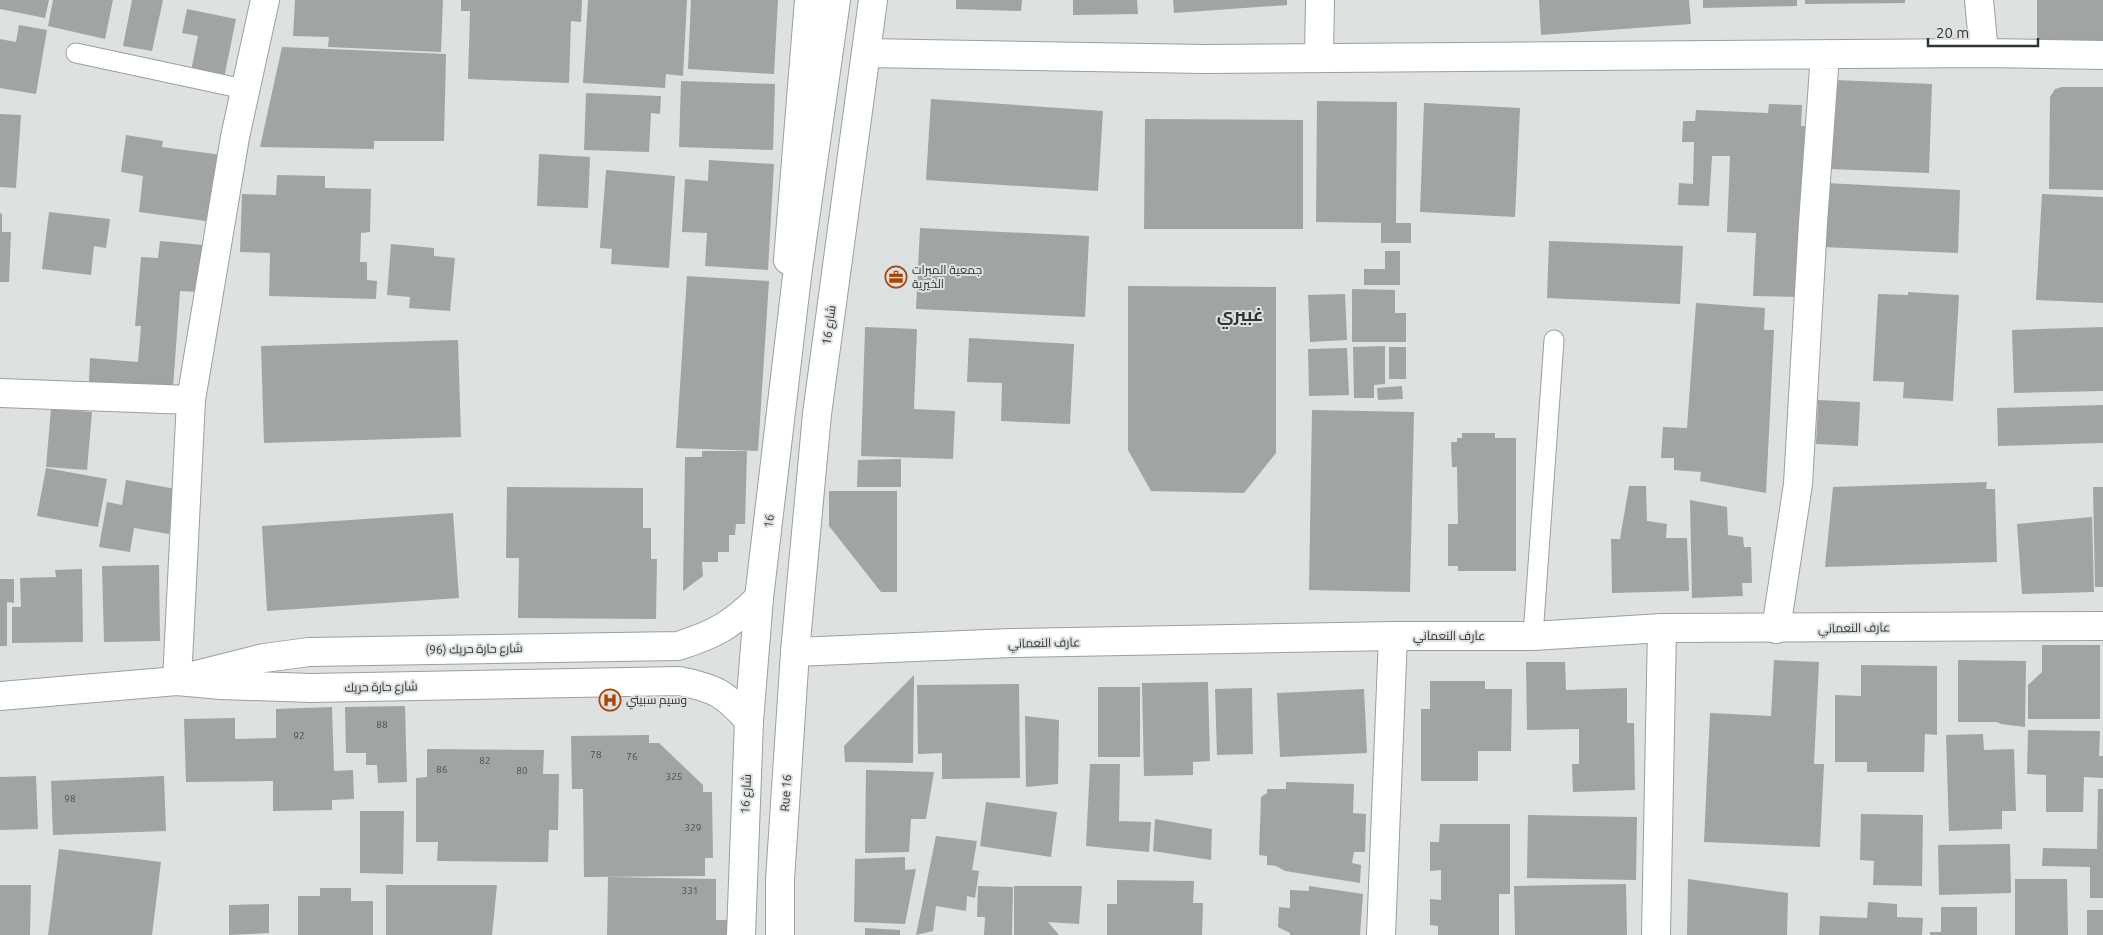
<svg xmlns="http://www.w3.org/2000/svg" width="2103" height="935" viewBox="0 0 2103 935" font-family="Ubuntu,Cairo,sans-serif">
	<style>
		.building { fill: #a1a4a4 }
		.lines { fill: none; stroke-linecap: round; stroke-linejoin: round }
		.lane-casing { stroke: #9c9f9f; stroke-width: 21 }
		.street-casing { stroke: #9c9f9f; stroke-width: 30 }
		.secondary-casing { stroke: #9c9f9f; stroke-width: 30 }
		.primary-casing { stroke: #9c9f9f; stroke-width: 30 }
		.lane { stroke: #fff; stroke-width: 19 }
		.street { stroke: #fff; stroke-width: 28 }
		.secondary { stroke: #fff; stroke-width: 28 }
		.primary { stroke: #fff; stroke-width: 28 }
		.labels { text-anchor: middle; stroke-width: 4; stroke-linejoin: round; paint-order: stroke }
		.number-label { font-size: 10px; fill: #4e4f4f }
		.poi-label { font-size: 12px; fill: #323333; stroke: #dde1e1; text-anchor: start }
		.street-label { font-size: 12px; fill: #323333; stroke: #dde1e1 }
		.district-label { font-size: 18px; font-weight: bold; fill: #323333; stroke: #dde1e1 }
	</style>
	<rect width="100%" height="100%" fill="#dde1e1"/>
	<path class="building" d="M0,0H49L45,18L0,9Z
		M53,0H113L105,39L48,26Z
		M132,0H163L152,51L123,46Z
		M295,0H443L441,52L328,47L329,37L293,36Z
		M461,0H582L581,22L571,21L569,83L468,79L470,11H461Z
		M588,0H687L683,76L666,74L665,88L583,83Z
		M691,0H778L774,74L688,69Z
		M956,0H1022L1021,11L956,9Z
		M1073,0H1137L1138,14L1073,15Z
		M1173,0H1287V5L1174,13Z
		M1539,0H1689L1691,24L1541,35Z
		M1703,0H1797V6L1703,8Z
		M1805,0H1905V3L1805,4Z
		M2037,0H2103V41H2037Z
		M187,9L236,19L223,83L190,76L198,36L182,33Z
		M19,25L47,30L36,94L0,88V39L16,42Z
		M282,47L446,54L444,141H374V149L260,147Z
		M1834,80L1932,84L1929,173L1830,169Z
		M681,81L775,84L773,150L679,147Z
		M2062,87H2103V190L2049,189L2050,97L2055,89Z
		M586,93L661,96L660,114L651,113L649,152L584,150Z
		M931,99L1103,111L1098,191L926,180Z
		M1317,101L1397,102L1396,223H1411V243H1381V223L1316,222Z
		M1424,103L1520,108L1515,217L1420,212Z
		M1769,104L1802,105L1801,126H1805L1799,297L1753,296L1756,233L1727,232L1730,156H1712L1709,206L1678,205L1679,183L1693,184L1694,142H1682L1683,121H1695L1696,110L1768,113Z
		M0,114L21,115L16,188L0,187Z
		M1145,119L1303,120V229H1144Z
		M126,135L163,141L162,147L222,155L213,222L139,212L143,176L121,172Z
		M539,154L590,157L588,208L537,206Z
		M709,160L774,164L768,270L705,266L707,233L682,232L685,179L708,181Z
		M606,170L675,176L669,268L611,264L612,249L600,248Z
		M277,175L325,176V188L371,189L370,232L361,233L360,262H367V280L377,281L376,299L269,296L270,253L240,252L242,194L276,195Z
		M1826,183L1960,190L1958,253L1823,247Z
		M2042,194L2103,197V303L2036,300Z
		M49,212L110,219L106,248L94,246L91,275L42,269Z
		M0,213L2,214V232H11L9,282H0Z
		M920,228L1089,236L1085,317L916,309Z
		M160,241L204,245L200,292L180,291L173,388L89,382L90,358L138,362L141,326H135L141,257L158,258Z
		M1549,241L1683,246L1680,304L1547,298Z
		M391,244L434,248V256L455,258L450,311L409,308L410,297L387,295Z
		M1385,251H1400V285H1364V269H1385Z
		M687,276L769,281L758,451L676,448Z
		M1128,286L1276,287V453L1244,493L1151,491L1128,450Z
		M1352,289L1395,290V313H1406V342H1352Z
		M1908,292L1959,295L1953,401L1903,398L1904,382L1873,381L1878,294L1908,295Z
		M1345,294L1347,340L1310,342L1308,295Z
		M1696,303L1765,308L1764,330H1774L1766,493L1700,481L1701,472L1674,470V458H1661L1663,427L1687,428Z
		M865,327L917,329L914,409L955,411L953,459L861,456Z
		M2103,327V391L2014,393L2012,330Z
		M969,338L1074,344L1070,424L1001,421L1002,383L967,382Z
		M458,340L461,437L264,443L261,346Z
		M1385,346V384L1374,385V398H1354L1353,347Z
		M1389,347H1406V379H1389Z
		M1347,348L1349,395L1309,396L1308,349Z
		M1402,386L1403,399L1378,400L1377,388Z
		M1818,400L1860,402L1858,446L1816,444Z
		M2103,405V443L1998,446L1997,408Z
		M51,409L92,412L87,470L46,467Z
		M1312,410L1414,412L1410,592L1309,590Z
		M1462,433H1495V438H1516V571H1458V566H1448V524H1458L1457,467H1452L1451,442H1457V438H1462Z
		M702,451H747L745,524H736L735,535H729V552H718V562H702L703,576L683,591L685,457H702Z
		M901,459V487H857L858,460Z
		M46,468L107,479L98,527L37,516Z
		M126,480L176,489L169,534L134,528L130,552L99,547L107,502L122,505Z
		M1987,482L1986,489H1995L1997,562L1825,567L1833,487Z
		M1629,486H1646L1647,521L1667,524L1666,538H1687L1689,591L1612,593L1611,539H1620Z
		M507,487L643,488V528H651V559H657L656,619L518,618L519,558H506Z
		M2093,487H2103V587H2095Z
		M829,491H897V592H881L829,526Z
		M1690,500L1727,507L1728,535L1743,537L1744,547H1751L1752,583H1742L1743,596L1692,598Z
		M453,513L459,598L267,611L262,526Z
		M2092,517L2094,592L2022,594L2017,524Z
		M159,565L160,641L104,642L102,566Z
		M82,569L83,642L12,643V607H21L20,578L56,577L55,570Z
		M0,579H14V603L7,602V646H0Z
		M2042,645H2100V719H2028V685L2042,672Z
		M1774,660L1819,662L1814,764H1824L1820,847L1704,842L1710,713L1771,716Z
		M1958,660L2026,661L2025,727L2001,724L1997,722H1958Z
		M1526,662H1565L1566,690L1627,688V723H1634L1635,790L1573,792L1572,764H1579V729L1527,730Z
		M1861,665L1937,666V735L1925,734L1924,772H1867V762H1835V695L1861,696Z
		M914,675L913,763L845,762L844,746Z
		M1430,681H1485V689H1512L1511,751H1478V781H1421V709H1430Z
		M1208,682L1210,761L1193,762V775L1144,776L1142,683Z
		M1019,684L1020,778L942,779V753L918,754L917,685Z
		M1098,687H1140V757H1098Z
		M1252,688L1253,754L1217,755L1215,689Z
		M1364,689L1367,753L1280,757L1277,693Z
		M405,706L407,782L378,783L377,765H366V753H346L345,707Z
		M332,707L334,771L353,770L354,799L332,800V810L273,811V781L186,782L184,719L235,718V739L276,738V709Z
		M1025,716L1059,720L1058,784L1026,787Z
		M2028,730L2100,731L2099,756H2103V778L2084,777L2083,812H2046V775L2027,774Z
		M1983,734L1984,750L2014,749L2016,811H2002V829L1949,831L1946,735Z
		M649,735V743H659L703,785V792H712L713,858H705V876L584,877L583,789H572L571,736Z
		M427,749L544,750L543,774H559L558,830H549L548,862L437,861L438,842H416V778L427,777Z
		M1090,764H1120L1119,821L1151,822L1149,852L1086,846Z
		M866,770L934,772L926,819H911L909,852L865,853Z
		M36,776L38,829L0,830V777Z
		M164,776L166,831L53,835L51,781Z
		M1286,782L1354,784L1353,813L1366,814L1365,852H1354L1352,863L1361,865L1360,883L1285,871L1276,866L1267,865V856L1259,855L1261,797L1267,793V789H1286Z
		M2098,789H2103V898H2090V867L2042,866L2043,848L2097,849Z
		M986,802L1057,812L1051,857L980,846Z
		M360,811H404L403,874L360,873Z
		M1861,814L1923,815L1922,886L1873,885L1874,861L1860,860Z
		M1528,815L1637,817L1636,880L1527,878Z
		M1155,819L1212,829L1211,860L1153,851Z
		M1440,824H1510V894H1499V935H1438V926L1430,925V899L1441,900V870L1430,871V842H1439Z
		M936,836L977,841L972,870L979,871L975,898L967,896L966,911L936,906L933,931L916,935Z
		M2010,844L2011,893L1939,895L1938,845Z
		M59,849L161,862L152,935H48Z
		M905,857V870L916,869L905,924L854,922L855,859Z
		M608,877L716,879V920H727V935H607Z
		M1688,879L1788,893L1787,935H1687Z
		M2015,879H2067L2068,935H2015Z
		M1117,880L1194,881L1193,903H1203L1202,935H1107V904H1117Z
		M1626,884L1627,935H1515L1514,886Z
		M0,885H31L30,935H0Z
		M386,885H497L492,935H386Z
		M978,886L1013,887L1012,935H984L985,917H977Z
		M1014,886H1082L1079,924L1048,922L1059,935H1014Z
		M1309,886L1363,894L1360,935H1290V933L1278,927L1279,907L1290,908V890L1309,891Z
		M320,888H351V901H373V935H298V896H320Z
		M1868,902L1897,904V917L1923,918L1922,935H1819L1820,916L1867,918Z
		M269,904V933L229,935V905Z
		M1941,907H1977V935H1930V932H1941Z
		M2087,910H2103V935H2087Z
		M865,928L900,930V935H865Z"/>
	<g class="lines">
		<g class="lane-casing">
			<path id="lane" d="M76,53L244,89
				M1533,636L1554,340"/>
		</g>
		<g class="street-casing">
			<path id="street" d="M1979,0L1984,53
				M866,53L1204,59L1984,53L2103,55
				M1319,57L1320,0
				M0,393L191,400
				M1776,629L1798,484L1813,223L1825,54
				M177,681L191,400L235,137L265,0
				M1381,935L1393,636
				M1656,935L1662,628"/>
		</g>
		<g class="secondary-casing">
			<path id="secondary" d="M788,260L809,0
				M795,652L1012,643L1393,636H1533L1662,628L2103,626
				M192,676L264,658L309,652L678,646C716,634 731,625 759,598
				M0,696L177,681L221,685L311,688L679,681C715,688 726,694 749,721"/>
		</g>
		<g class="primary-casing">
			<path id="primary" d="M741,935L749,721L759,598L797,276L836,0
				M780,935V880L795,652L817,414L873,0"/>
		</g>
		<use href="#lane" class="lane"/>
		<use href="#street" class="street"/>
		<use href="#secondary" class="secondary"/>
		<use href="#primary" class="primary"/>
	</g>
	<defs>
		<g id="office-ring" transform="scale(1.125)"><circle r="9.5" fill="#dde1e1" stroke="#a94609" stroke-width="1.5"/><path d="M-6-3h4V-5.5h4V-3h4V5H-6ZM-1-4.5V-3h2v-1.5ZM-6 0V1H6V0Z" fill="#a94609"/></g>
		<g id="hospital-ring" transform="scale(1.125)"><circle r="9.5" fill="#dde1e1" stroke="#a94609" stroke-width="1.5"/><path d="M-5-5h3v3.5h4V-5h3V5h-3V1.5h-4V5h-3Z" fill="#a94609"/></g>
	</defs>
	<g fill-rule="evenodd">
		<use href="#office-ring" x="896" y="277"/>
		<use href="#hospital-ring" x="610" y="700"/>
	</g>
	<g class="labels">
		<g class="number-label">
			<text x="382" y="728">88</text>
			<text x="299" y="739">92</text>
			<text x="596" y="758">78</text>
			<text x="632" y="760">76</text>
			<text x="485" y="764">82</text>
			<text x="442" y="773">86</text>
			<text x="522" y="774">80</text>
			<text x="674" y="780">325</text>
			<text x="70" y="802">98</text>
			<text x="693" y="831">329</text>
			<text x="690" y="894">331</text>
		</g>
		<g class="poi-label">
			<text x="912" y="274">جمعية المبرات<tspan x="912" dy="14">الخيرية</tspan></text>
			<text x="626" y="704">وسيم سبيتي</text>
		</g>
		<g class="street-label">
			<text transform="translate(829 325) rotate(-82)" y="4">شارع 16</text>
			<text transform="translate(769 521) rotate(-83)" y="4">16</text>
			<text transform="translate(1854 628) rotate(-1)" y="4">عارف النعماني</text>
			<text x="1449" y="640">عارف النعماني</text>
			<text transform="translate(1044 643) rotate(-1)" y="4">عارف النعماني</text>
			<text transform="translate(474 649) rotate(-1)" y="4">شارع حارة حريك (96)</text>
			<text transform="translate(381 687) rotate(-1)" y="4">شارع حارة حريك</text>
			<text transform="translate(786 793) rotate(-86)" y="4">Rue 16</text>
			<text transform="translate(746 794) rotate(-87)" y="4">شارع 16</text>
		</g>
		<g class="district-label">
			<text x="1240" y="321">غبيري</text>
		</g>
	</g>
	<path d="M1928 38v8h110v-8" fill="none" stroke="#323333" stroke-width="2.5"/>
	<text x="1936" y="38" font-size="15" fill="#323333" stroke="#dde1e1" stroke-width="4" paint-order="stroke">20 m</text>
</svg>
